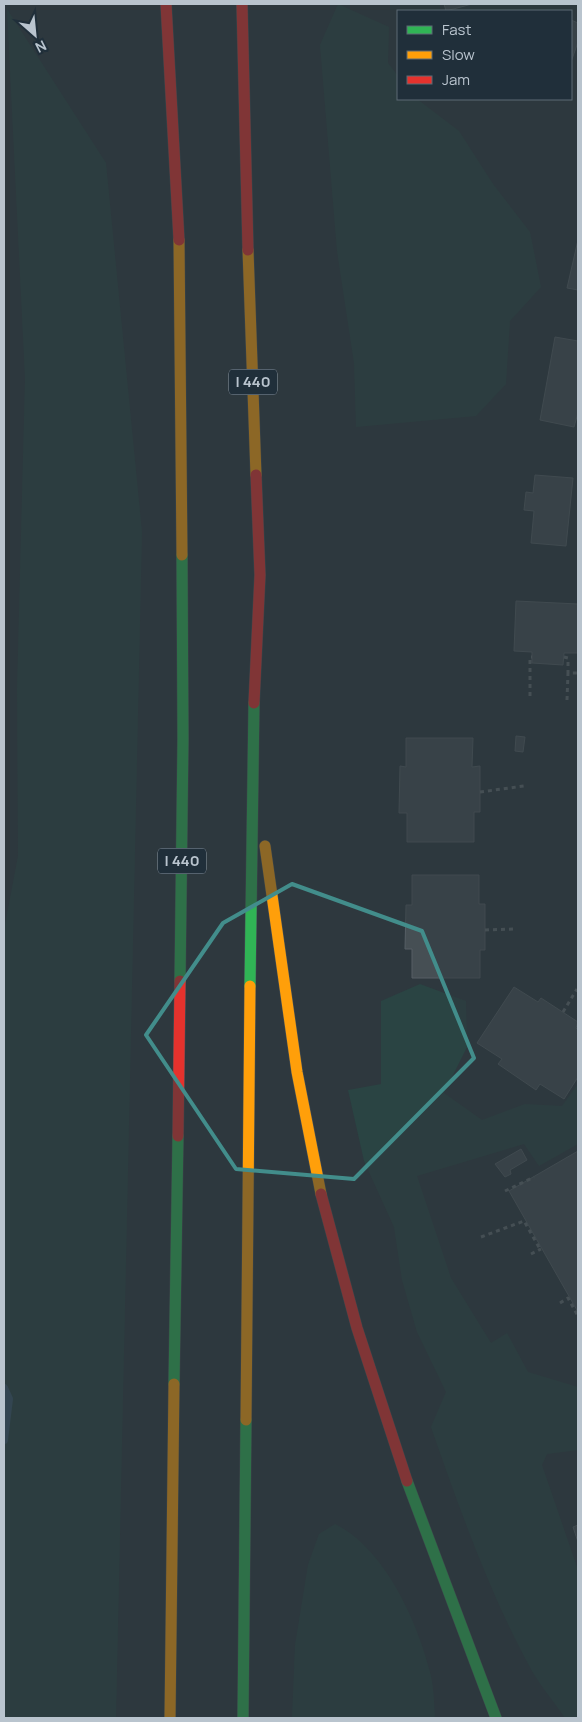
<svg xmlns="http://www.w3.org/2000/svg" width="582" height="1722" viewBox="0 0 582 1722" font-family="Manrope,sans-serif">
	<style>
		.green { fill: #2a4443 }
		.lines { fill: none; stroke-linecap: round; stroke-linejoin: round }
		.stream { stroke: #3a5568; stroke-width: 8 }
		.building { fill: #464f54; stroke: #565f65 }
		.fast-casing { stroke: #4b5459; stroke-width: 12 }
		.slow-casing { stroke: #4b5459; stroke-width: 12 }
		.jam-casing { stroke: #4b5459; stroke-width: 12 }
		.path { stroke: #626a6f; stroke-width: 3; stroke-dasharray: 4 4; stroke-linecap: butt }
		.fast { stroke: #30b455; stroke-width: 11 }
		.slow { stroke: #ff9f0a; stroke-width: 11 }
		.jam { stroke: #e5322d; stroke-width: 11 }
		.marked { fill: none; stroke: #428d8b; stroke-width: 4; stroke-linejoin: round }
		.labels { text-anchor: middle; stroke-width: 5; stroke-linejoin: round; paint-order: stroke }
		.shield { fill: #202f3a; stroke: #8b97a2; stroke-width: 1 }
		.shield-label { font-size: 15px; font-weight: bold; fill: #b9c4ce }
	</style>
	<rect width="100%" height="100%" fill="#2e383e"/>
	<path class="green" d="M338,4L389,27L388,63L398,76V99H417L459,131L493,184L530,232L541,287L510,321L506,384L476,416L356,427L354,363L337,251L320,45Z
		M7,9L106,163L142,532L116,1718H4V930L18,856L17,689L25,378Z
		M420,984L466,1001L467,1047L444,1093L482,1120L525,1104L562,1106L578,1084V1144L539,1166L524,1144L417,1176L451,1278L491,1343L507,1333L528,1372L578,1387V1450L547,1454L542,1465L578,1570V1718H565C555,1703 542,1688 532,1671C490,1595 460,1510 431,1427L446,1392L417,1332L402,1280L394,1227L364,1161L348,1090L381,1084V1001Z
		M335,1524C384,1548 417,1620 430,1672C434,1687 434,1703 435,1718H292L295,1645L308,1565L319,1534Z"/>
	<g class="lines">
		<path class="stream" d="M4,1388L9,1399L4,1440"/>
	</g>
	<path class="building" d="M444,4H472L446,11Z
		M571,20L578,23V42L571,62Z
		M578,240V290L567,288Z
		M555,337L578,341V413L574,427L540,420Z
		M535,475L573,478L566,546L531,543L534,511L524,510L526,492L533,493Z
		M516,601L578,604V653H564L563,665L532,663V652L514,651Z
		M516,736L525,737L523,752L515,751Z
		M406,738H473L472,767L480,766V812H474V842H407V813H399L400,766L406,767Z
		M412,875H479V904H485V950H480V978H412V949H405L406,905H412Z
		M514,987L538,1002L541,998L578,1022L576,1028L578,1030V1077L564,1099L540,1084L536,1090L498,1064L502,1059L477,1043Z
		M521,1149L527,1160L510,1170L511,1174L505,1177L495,1164Z
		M578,1151V1312L509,1191Z
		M578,1525V1542L573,1527Z"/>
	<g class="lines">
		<g class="fast-casing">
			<path id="fast" d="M180,981L183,739L182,555
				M250,986L254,703
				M174,1384L178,1136
				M407,1481L496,1718
				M243,1718L246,1420"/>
		</g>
		<g class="slow-casing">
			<path id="slow" d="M179,240L182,555
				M248,250L256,475
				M265,846L297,1072L321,1194
				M246,1420L250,986
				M170,1718L174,1384"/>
		</g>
		<g class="jam-casing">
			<path id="jam" d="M166,4L179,240
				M242,4L248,250
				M254,703L260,575L256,475
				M178,1136L180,981
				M321,1194L357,1328L407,1481"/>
		</g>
		<path class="path" d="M564,657L568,658V673H578
			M530,696V657H532
			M567,700L568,673
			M480,792L524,786
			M485,930L514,929
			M563,1012L577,989
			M505,1191L534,1177
			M481,1237L524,1221L540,1249
			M531,1254L541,1249
			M560,1303L568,1298L578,1316"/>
		<use href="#fast" class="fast"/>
		<use href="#slow" class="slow"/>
		<use href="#jam" class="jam"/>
	</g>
	<path d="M0 0H582V1722H0ZM292,884L422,931L474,1058L354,1179L236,1169L146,1035L223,923Z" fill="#2e383e" fill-opacity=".55" fill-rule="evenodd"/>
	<path class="marked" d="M292,884L422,931L474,1058L354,1179L236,1169L146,1035L223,923Z"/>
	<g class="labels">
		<g class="shield">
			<rect x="229" y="369.5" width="48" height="25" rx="4"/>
			<rect x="158" y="848.5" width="48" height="25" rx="4"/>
		</g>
		<g class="shield-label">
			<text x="253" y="387">I 440</text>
			<text x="182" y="866">I 440</text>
		</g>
	</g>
	<rect width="582" height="1722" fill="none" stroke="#b9c4ce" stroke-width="10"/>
	<rect x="397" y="10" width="175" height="90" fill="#202f3a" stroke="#5d6b75"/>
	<rect x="407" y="26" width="25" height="8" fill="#30b455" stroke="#5d6b75"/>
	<text x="442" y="35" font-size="15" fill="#b9c4ce">Fast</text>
	<rect x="407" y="51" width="25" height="8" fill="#ff9f0a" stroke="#5d6b75"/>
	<text x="442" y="60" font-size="15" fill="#b9c4ce">Slow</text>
	<rect x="407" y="76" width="25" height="8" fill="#e5322d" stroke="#5d6b75"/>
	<text x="442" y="85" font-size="15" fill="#b9c4ce">Jam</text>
	<g transform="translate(35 35) rotate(153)" stroke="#202f3a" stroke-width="4" paint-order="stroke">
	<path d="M0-4L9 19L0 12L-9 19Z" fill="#b9c4ce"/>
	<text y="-8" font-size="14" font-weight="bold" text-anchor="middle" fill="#b9c4ce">N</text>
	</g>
</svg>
